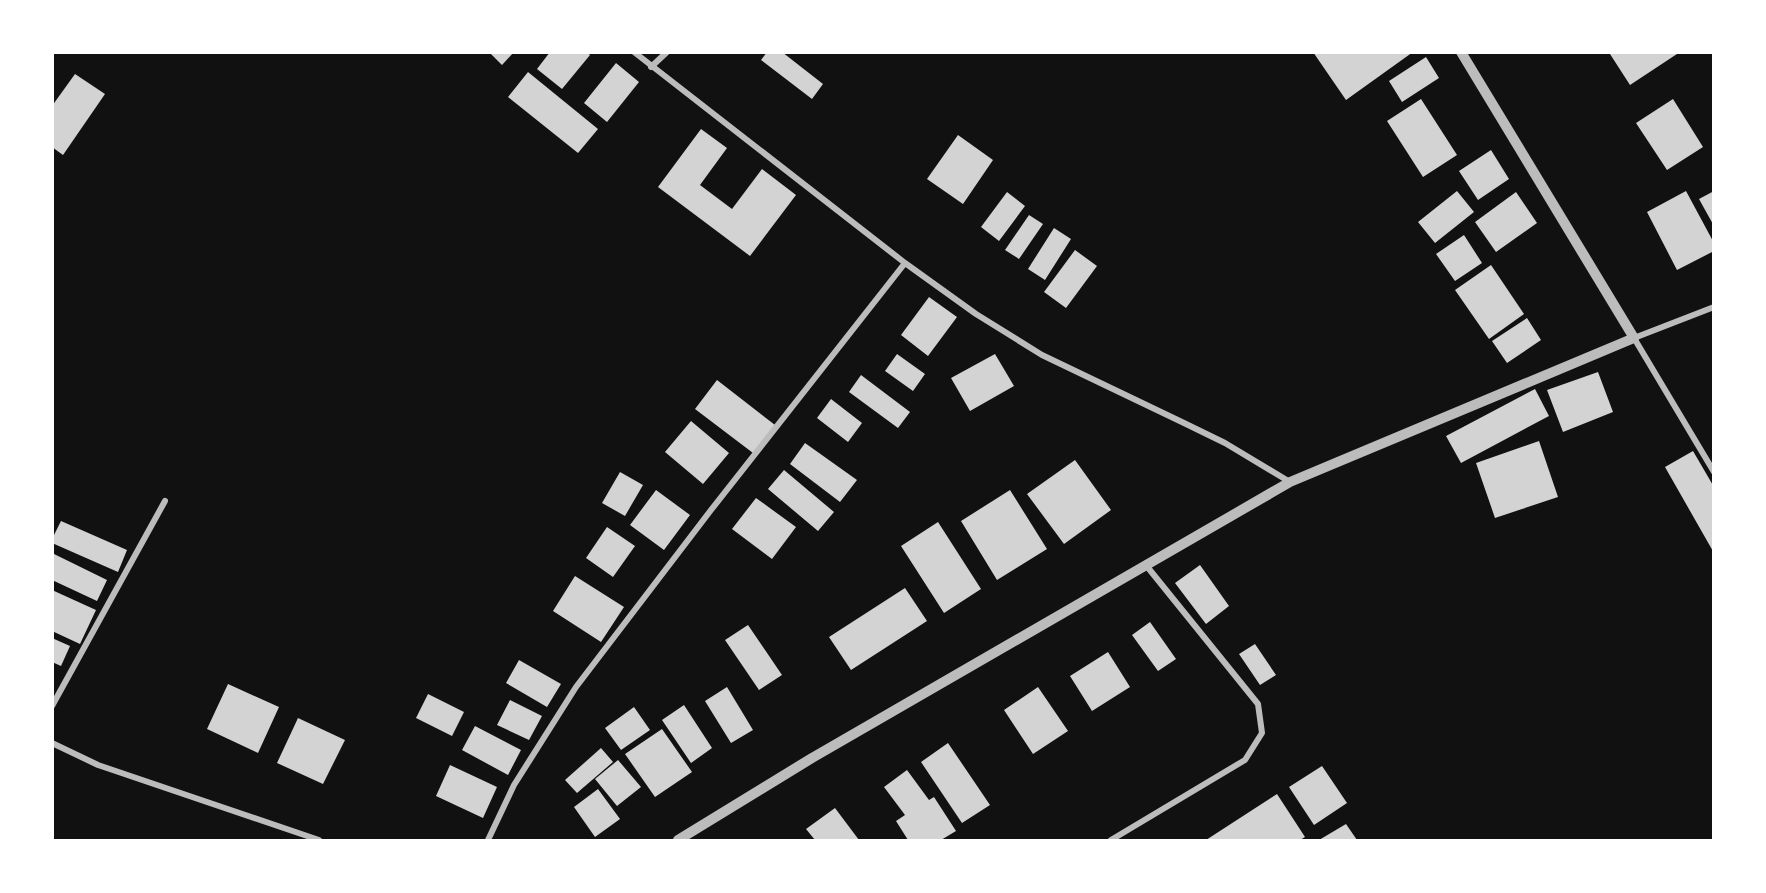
<svg xmlns="http://www.w3.org/2000/svg" width="1766" height="893" viewBox="0 0 1766 893" font-family="Rubik,sans-serif">
	<style>
		.building { fill: #d3d3d3 }
		.lines { fill: none; stroke-linecap: round; stroke-linejoin: round }
		.minor { stroke: #bcbcbc; stroke-width: 6 }
		.tertiary { stroke: #bcbcbc; stroke-width: 10 }
	</style>
	<rect width="100%" height="100%" fill="#111"/>
	<path class="building" d="M489,52H514L502,65Z
		M550,52H587L590,55L562,89L537,69Z
		M767,52H782L823,84L812,99L761,60Z
		M1313,52H1413L1346,100Z
		M1613,52H1680L1630,85L1610,54Z
		M1426,57L1439,78L1402,102L1389,81Z
		M616,63L639,82L607,122L584,103Z
		M528,72L598,129L578,153L508,97Z
		M75,74L105,94L63,155L52,147V106Z
		M1421,99L1457,155L1423,177L1387,121Z
		M1673,99L1703,147L1667,170L1636,123Z
		M701,129L727,148L700,185L732,209L762,169L796,195L750,256L658,187Z
		M958,135L993,160L963,204L927,179Z
		M1491,150L1509,179L1478,200L1459,171Z
		M1457,191L1474,212L1435,243L1418,222Z
		M1686,191L1714,243V251L1677,270L1647,212Z
		M1714,191V226L1699,199Z
		M1007,192L1025,206L999,241L981,227Z
		M1516,192L1537,223L1496,252L1475,222Z
		M1029,215L1043,224L1019,259L1005,250Z
		M1054,228L1071,239L1045,280L1028,269Z
		M1464,235L1482,263L1455,281L1436,254Z
		M1075,250L1097,266L1066,308L1044,292Z
		M1491,265L1524,314L1489,339L1455,290Z
		M929,297L957,317L928,356L901,335Z
		M1527,318L1541,340L1507,363L1492,341Z
		M897,354L925,374L913,391L885,371Z
		M995,354L1014,386L970,411L951,378Z
		M1598,372L1613,412L1563,432L1547,390Z
		M861,375L910,412L898,428L849,392Z
		M717,380L775,425L753,453L695,409Z
		M1535,389L1549,416L1461,463L1446,436Z
		M831,399L862,423L848,442L817,418Z
		M691,421L729,453L703,484L665,452Z
		M1539,441L1558,497L1495,518L1476,463Z
		M805,443L857,480L840,502L790,464Z
		M1693,451L1714,487V553L1665,467Z
		M1075,460L1111,510L1064,544L1027,494Z
		M784,470L834,512L818,531L768,489Z
		M620,472L643,485L625,516L602,503Z
		M656,490L690,515L664,550L630,525Z
		M1010,490L1047,549L997,580L961,521Z
		M756,498L796,527L772,559L732,529Z
		M61,521L127,550L118,572L52,543V539Z
		M938,522L981,589L944,613L901,546Z
		M607,527L635,546L613,577L586,558Z
		M52,553L107,580L97,601L52,580Z
		M1200,565L1229,606L1206,624L1175,583Z
		M575,576L624,607L601,642L553,611Z
		M905,588L927,621L851,670L829,637Z
		M52,590L96,610L80,644L52,631Z
		M1150,622L1176,659L1158,671L1132,635Z
		M748,625L782,675L759,690L725,640Z
		M52,638L70,646L61,666L52,662Z
		M1255,644L1276,675L1260,685L1239,654Z
		M1108,652L1130,687L1092,711L1070,676Z
		M519,660L561,684L547,707L506,683Z
		M228,684L279,707L258,753L207,729Z
		M727,687L753,730L731,743L705,701Z
		M1038,687L1068,731L1033,754L1004,710Z
		M428,694L464,712L452,736L416,718Z
		M510,700L542,716L529,740L497,725Z
		M684,705L712,748L691,763L662,720Z
		M634,707L650,730L621,750L605,728Z
		M298,718L345,740L323,784L277,763Z
		M475,726L521,750L508,775L462,750Z
		M662,729L692,772L655,797L625,754Z
		M948,743L990,805L962,823L921,762Z
		M601,748L613,762L577,793L565,780Z
		M618,760L641,787L617,806L595,779Z
		M450,765L497,787L483,818L436,796Z
		M1322,766L1347,803L1314,825L1289,787Z
		M907,770L929,800L934,797L956,831L941,840H908L896,821L905,815L884,787Z
		M598,789L620,819L595,837L574,807Z
		M1277,794L1305,837L1300,840H1206Z
		M835,808L859,840H815L806,829Z
		M1346,824L1357,840H1319Z"/>
	<g class="lines">
		<path class="minor" d="M634,52L905,263L976,314L1042,355L1184,423L1225,443L1290,482
			M651,67L667,52
			M1714,307L1634,338L1714,472
			M52,706L165,501
			M52,743L98,765L319,840
			M488,840L514,785L576,687L711,510L905,263
			M1111,840L1245,760L1262,733L1258,704L1145,564"/>
		<path class="tertiary" d="M678,840L812,758L1290,482L1634,338L1461,52"/>
	</g>
	<rect width="1766" height="893" fill="none" stroke="#ffffff" stroke-width="108"/>
</svg>
